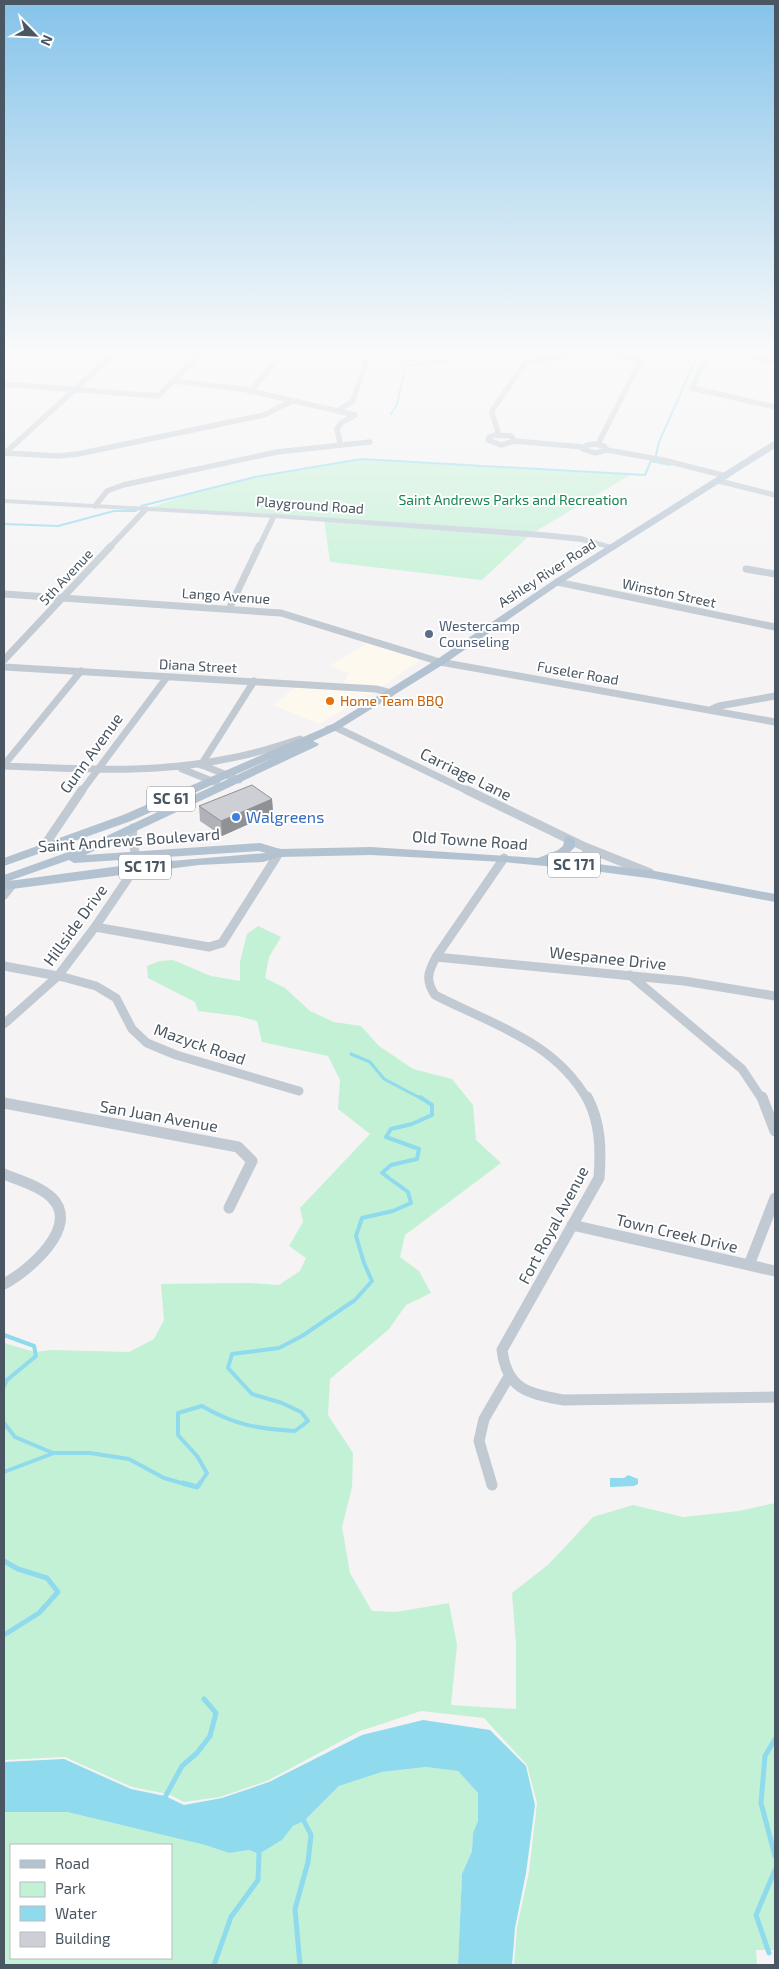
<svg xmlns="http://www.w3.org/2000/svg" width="779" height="1969" viewBox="0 0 779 1969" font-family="'Exo 2',sans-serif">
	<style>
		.commercial { fill: #fdf9ef }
		.green { fill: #c3f1d5; fill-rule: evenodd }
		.water { fill: #90daee }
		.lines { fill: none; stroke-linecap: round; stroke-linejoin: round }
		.stream-far3 { stroke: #90daee; stroke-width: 2 }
		.stream-far2 { stroke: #90daee; stroke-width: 3 }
		.stream-far1 { stroke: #90daee; stroke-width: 4 }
		.stream { stroke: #90daee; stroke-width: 5 }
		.minor-far3 { stroke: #c1cad2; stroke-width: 5.5 }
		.minor-far2 { stroke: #c1cad2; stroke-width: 7 }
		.minor-far1 { stroke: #c1cad2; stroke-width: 9 }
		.minor { stroke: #c1cad2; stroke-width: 11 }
		.secondary { fill: #c1cbd6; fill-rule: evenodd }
		.primary { fill: #b3c2d1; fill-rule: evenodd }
		.wall { fill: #b0b2b7 }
		.shaded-wall { fill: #909195 }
		.building { fill: #cdcfd5; stroke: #909195 }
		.service-dot { fill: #5c6f8a; stroke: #fff; stroke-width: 2 }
		.food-dot { fill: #e8710a; stroke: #fff; stroke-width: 2 }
		.shop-dot { fill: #3f7fe0; stroke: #fff; stroke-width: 2 }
		.labels { text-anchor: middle; stroke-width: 4; stroke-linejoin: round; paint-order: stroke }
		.far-park-label { font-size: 14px; fill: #17864f; stroke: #fff }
		.far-street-label { font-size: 14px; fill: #4a5661; stroke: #fff }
		.far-service-label { font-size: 14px; fill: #4e5e75; stroke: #fff; text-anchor: start }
		.far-food-label { font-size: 14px; fill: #c56008; stroke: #fff; text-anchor: start }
		.shield { fill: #fff; stroke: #808990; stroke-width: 1 }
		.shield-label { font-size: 15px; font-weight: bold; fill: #4a5661 }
		.street-label { font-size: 16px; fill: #4a5661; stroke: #fff }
		.shop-label { font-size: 16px; fill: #366cbe; stroke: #fff; text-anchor: start }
	</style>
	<rect width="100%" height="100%" fill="#f5f3f3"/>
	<path class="commercial" d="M369,642L415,657L419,661L376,691L319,724L273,705L302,682L343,683L349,673L329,666Z"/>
	<path class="green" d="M361,459H377L630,475L531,534L482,580L330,562L324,520L146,509L196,492L255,477Z
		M258,926L281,937L269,957L265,978L285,988L310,1011L334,1022L361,1026L379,1046L413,1069L452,1079L473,1105L476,1140L501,1163L405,1235L400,1257L419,1271L431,1293L406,1305L389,1329L330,1379L328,1415L353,1453L352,1487L342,1527L350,1573L372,1611L396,1612L449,1603L457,1645L451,1705L516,1709V1644L512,1593L549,1564L593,1517L633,1505L683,1517L739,1511L775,1503V1950H756L757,1965H514L517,1927L529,1872L537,1803L527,1765L484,1718L421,1711L360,1731L267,1781L220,1797L184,1802L168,1794L132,1787L65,1757L4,1760V1343L35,1352L52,1350L129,1352L154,1339L164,1320L161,1284L250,1283L279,1285L300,1271L306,1258L289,1246L303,1222L300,1208L370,1134L338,1109L340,1080L328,1056L262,1042L257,1021L238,1016L198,1011L195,1002L148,978L147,966L160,961L173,960L211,976L240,981V962L247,934Z
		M426,1767L458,1771L478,1793V1821L473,1833L472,1851L462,1874L458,1965H4V1812H67L205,1845L229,1853L249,1850L259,1854L282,1840L293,1826L304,1821L339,1786L382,1772ZM11,1845H171V1958H11Z"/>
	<path class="water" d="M628,1475L638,1479V1484L634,1486L610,1487V1478H624Z
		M423,1720L490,1730L526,1766L535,1805L526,1873L515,1928L512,1965H458L462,1874L472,1851L473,1833L478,1821V1793L458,1771L426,1767L382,1772L339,1786L304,1821L293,1826L282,1840L259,1854L249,1850L229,1853L205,1845L67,1812H4V1762L64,1759L131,1789L165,1796L184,1805L222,1798L269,1782L362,1735Z"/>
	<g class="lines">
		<path class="stream-far3" d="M391,414L397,404L406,366L479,356L492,352
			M656,455L659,442L699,352
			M141,506L255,477L361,459L645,475L651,461L670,465
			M4,524L58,526L114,511H136"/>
		<path class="stream-far2" d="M351,1054L370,1062L384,1079L422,1099"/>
		<path class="stream-far1" d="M4,1335L34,1346L36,1356L7,1380L4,1386
			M4,1423L15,1437L53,1453
			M4,1472L54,1453H90L129,1459L164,1478L188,1485
			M199,1485L207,1473L197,1456L178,1435V1413L202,1406C234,1425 259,1429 295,1431L308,1421L301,1412L282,1403L252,1394L228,1368L232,1354L279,1348L302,1336L355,1300L372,1281L364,1263L356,1236L362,1218L393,1211L411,1203L408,1192L382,1173L391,1165L417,1159L419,1149L386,1137L391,1129L412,1124L432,1115V1105L420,1097"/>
		<path class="stream" d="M183,1483L197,1487L200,1483
			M4,1561L18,1569L47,1578L58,1592L39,1613L4,1635
			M775,1739L765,1756L761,1803L775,1856
			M164,1799L182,1766L197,1753L210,1736L216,1713L204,1699
			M769,1953L756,1915L775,1870
			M214,1965L231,1917L258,1880L259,1854
			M300,1965L295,1909L308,1862L311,1835L304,1821"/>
		<path class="minor-far3" d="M708,352L692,388L775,407
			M732,352L775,362
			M4,354L27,356
			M368,356L397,352
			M174,381L242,389L355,415
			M4,384L158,396L202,352
			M250,392L284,352
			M337,411L353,401L369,352
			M495,435L511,436L515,441L501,445L488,440L489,437Z
			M499,435L492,413L493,409L526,362C563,355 601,351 638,360L640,362L598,444
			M515,441L583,447
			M340,443L337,429L341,423L355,415
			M594,444L604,446L607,450L595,453L583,449L587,445Z
			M607,450L663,460L726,476
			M5,453L58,456L78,454L264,415L292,401
			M4,454L116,352
			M719,481L775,495
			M95,506L107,491L123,485L277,452L370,442
			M110,547L146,509
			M259,547L274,516"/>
		<path class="minor-far2" d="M746,569L775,574
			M557,582L775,627
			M4,594L281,613L440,662L775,722
			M230,607L259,546
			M4,660L111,546
			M4,667L376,689L391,693
			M712,709L719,706L775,696
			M328,729L335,727L470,792
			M4,765L81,671
			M201,765L254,681
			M202,765L239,780
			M4,766C78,769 153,774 226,759C251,755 276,747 300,739
			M182,769L217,783
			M81,792L167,677"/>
		<path class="minor-far1" d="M467,790L585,847L587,851L586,866
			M585,847L650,873
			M42,849L82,790
			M504,858L436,957C428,972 425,980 435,995C491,1024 554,1041 587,1099
			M4,895L12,885
			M95,927L209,947L222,943L279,853
			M436,957L684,981L775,996
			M4,966L63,977L96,986L116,998L132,1029L147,1043L176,1055L299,1091
			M630,975L742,1069L762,1099
			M4,1024L58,976L95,927L135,868C139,855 130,842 133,828"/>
		<path class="minor" d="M587,1097C601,1123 601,1150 599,1178L502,1350C507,1390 528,1393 563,1400L775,1397
			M762,1097L775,1131
			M4,1103L238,1147L252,1161L229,1208
			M4,1174C20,1181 40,1186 52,1198C81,1227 28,1271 4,1284
			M572,1225L775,1271
			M749,1265L775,1198
			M492,1485L479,1441L484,1419L508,1378"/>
		<path class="secondary" d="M4,499L274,514L542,532L581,536L618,547L614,550L581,542L542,538L274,518L4,503Z"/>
		<path class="primary" d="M772,442H775V448L560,584L444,664L339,729L313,741L319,744L317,746L85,855L260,843L280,849L371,847L538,858L558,850L563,846L565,837L569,836L575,840V847L566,856L556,859L655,871L775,894V902L655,879L586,870L504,862L371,855L280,857L263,862L199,865L4,890V875L85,846L275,757L131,821L4,866V858L123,815L331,725L436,660L554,580ZM259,851L266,853L135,864L9,881L69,860L74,863Z"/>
	</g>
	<path class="wall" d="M272,799L273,813L222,836L200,821L199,806Z"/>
	<path class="shaded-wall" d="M272,799L273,813L222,836L221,821Z"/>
	<path class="building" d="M252,785L272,799L221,821L199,806Z"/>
	<linearGradient id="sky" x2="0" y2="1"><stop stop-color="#85c3ea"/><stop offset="0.56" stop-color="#fafafa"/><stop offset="1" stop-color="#fafafa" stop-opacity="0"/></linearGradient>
	<rect width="779" height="628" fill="url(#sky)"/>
	<circle class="service-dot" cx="429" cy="634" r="5"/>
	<circle class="food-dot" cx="330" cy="701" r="5"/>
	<circle class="shop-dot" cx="236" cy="817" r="5"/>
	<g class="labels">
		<g class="far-park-label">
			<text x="513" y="505">Saint Andrews Parks and Recreation</text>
		</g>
		<g class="far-street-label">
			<text transform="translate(310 505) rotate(4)" y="5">Playground Road</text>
			<text transform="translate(547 573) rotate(-33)" y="5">Ashley River Road</text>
			<text transform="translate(66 577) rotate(-47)" y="5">5th Avenue</text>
			<text transform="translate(669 593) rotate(12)" y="5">Winston Street</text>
			<text transform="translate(226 596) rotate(4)" y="5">Lango Avenue</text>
			<text transform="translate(198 666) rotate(3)" y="5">Diana Street</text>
			<text transform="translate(578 673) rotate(10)" y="5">Fuseler Road</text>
		</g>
		<g class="far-service-label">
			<text x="439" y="631">Westercamp<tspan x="439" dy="16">Counseling</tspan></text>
		</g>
		<g class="far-food-label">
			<text x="340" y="706">Home Team BBQ</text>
		</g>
		<g class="shield">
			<rect x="147" y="786.5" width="48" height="25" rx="4"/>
			<rect x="548" y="852.5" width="52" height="25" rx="4"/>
			<rect x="119" y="854.5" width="52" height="25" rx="4"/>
		</g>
		<g class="shield-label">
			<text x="171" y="804">SC 61</text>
			<text x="574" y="870">SC 171</text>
			<text x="145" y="872">SC 171</text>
		</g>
		<g class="street-label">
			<text transform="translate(91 753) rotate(-54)" y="6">Gunn Avenue</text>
			<text transform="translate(466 774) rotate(26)" y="6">Carriage Lane</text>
			<text transform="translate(129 840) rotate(-4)" y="6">Saint Andrews Boulevard</text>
			<text transform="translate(470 840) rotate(4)" y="6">Old Towne Road</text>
			<text transform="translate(75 925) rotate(-54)" y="6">Hillside Drive</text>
			<text transform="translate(608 958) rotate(6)" y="6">Wespanee Drive</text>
			<text transform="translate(200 1044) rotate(19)" y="6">Mazyck Road</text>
			<text transform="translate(159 1116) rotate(10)" y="6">San Juan Avenue</text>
			<text transform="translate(553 1225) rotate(-62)" y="6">Fort Royal Avenue</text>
			<text transform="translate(677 1233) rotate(13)" y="6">Town Creek Drive</text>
		</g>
		<g class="shop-label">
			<text x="246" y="823">Walgreens</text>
		</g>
	</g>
	<rect width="779" height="1969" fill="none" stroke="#4a5661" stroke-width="10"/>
	<rect x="10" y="1844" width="162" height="115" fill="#ffffff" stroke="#b7bbc0"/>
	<rect x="20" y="1860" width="25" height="8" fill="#b3c2d1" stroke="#b7bbc0"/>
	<text x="55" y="1869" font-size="15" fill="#4a5661">Road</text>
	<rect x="20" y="1882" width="25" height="15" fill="#c3f1d5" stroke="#b7bbc0"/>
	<text x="55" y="1894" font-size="15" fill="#4a5661">Park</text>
	<rect x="20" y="1906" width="25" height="15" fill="#90daee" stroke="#b7bbc0"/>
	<text x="55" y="1919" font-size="15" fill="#4a5661">Water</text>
	<rect x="20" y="1932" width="25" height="15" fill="#cdcfd5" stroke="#b7bbc0"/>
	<text x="55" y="1944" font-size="15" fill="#4a5661">Building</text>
	<g transform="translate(35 35) rotate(114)" stroke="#ffffff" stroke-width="4" paint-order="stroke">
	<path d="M0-4L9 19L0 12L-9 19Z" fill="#4a5661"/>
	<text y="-8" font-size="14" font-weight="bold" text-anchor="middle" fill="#4a5661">N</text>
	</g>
</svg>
